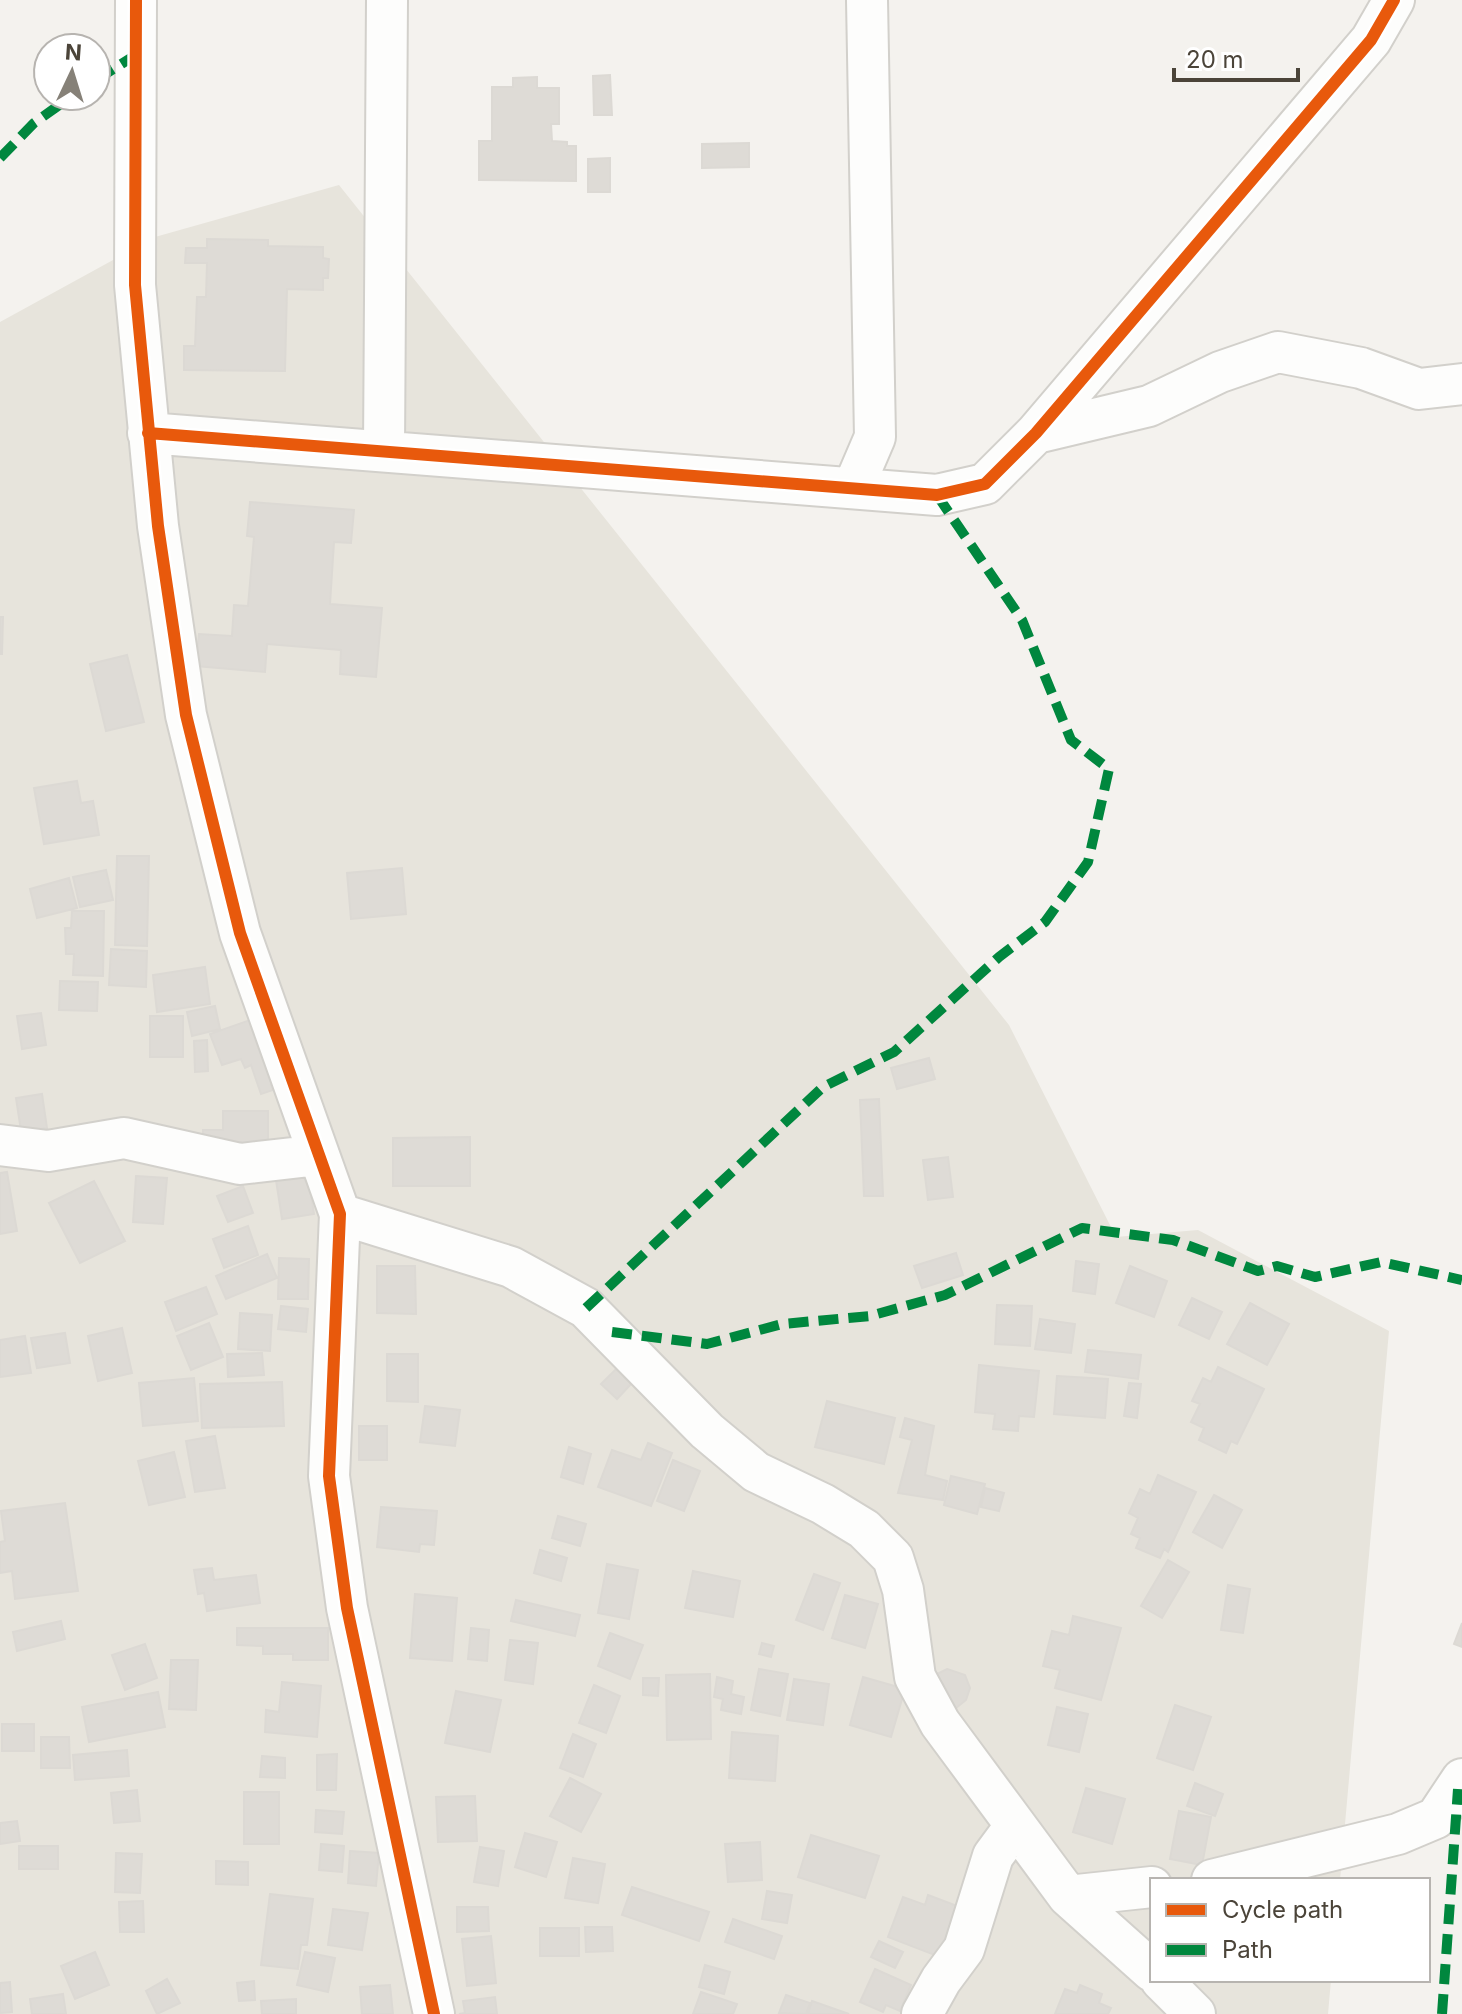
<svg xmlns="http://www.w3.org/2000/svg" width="1462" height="2014" viewBox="0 0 1462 2014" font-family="Inter,sans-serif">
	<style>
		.residential { fill: #e7e4dc }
		.building { fill: #dedbd6; stroke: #dcd9d4; stroke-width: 2 }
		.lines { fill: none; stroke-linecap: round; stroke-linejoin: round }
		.minor-casing { stroke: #d2d0cb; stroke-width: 44 }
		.minor { stroke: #fdfdfc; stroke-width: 40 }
		.quiet { stroke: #00873e; stroke-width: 10; stroke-dasharray: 20 10; stroke-linecap: butt }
		.cycleway-casing { stroke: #fff; stroke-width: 17 }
		.cycleway { stroke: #e8590c; stroke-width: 12 }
	</style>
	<rect width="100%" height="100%" fill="#f4f2ee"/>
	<path class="residential" d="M339,185L1009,1025L1116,1237L1198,1230L1389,1331L1340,1880H1152V1980H1331L1328,2014H0V322L155,237Z"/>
	<path class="building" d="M610,75L612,115H594L593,76Z
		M537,77V88H559V124H551L552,141L567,142V146H576V181L479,180V141H492V87H513V78Z
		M749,143V167L702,168V144Z
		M610,158V192H588V159Z
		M207,239L268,240V246L323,247V258L329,259L328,278H323V290L287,289L285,371L184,370V346H195L197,297H206L207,263H185L186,248H207Z
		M250,502L354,510L351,543L334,542L330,604L382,608L376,677L340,674L341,650L267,644L265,672L196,666L199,634L232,636L234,605L248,606L254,537L247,536Z
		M0,617H3L2,654H0Z
		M127,655L144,722L106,731L90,664Z
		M77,781L81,803L93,801L99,835L44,844L34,788Z
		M117,856H149L147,946L115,945Z
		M402,868L406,914L351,919L347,873Z
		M106,870L113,900L80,907L73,877Z
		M69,878L77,908L37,918L30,889Z
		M72,911H104L103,976L73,975L74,954H66L65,928H71Z
		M111,949L147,951L146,987L109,985Z
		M205,967L210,1004L157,1012L153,975Z
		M60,981L98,982L97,1011L59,1010Z
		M215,1006L220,1029L192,1036L187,1012Z
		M41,1013L46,1045L22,1049L17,1016Z
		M150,1016H183V1057H150Z
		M256,1018L279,1082L271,1085L273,1090L261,1094L251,1065L245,1068L241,1059L222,1065L210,1034Z
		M207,1040L208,1071L195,1072L194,1041Z
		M929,1058L935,1079L897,1089L891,1068Z
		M42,1094L47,1128L21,1131L16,1098Z
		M879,1099L883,1196H864L860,1100Z
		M223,1111H268V1149L203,1142V1130H223Z
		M470,1137V1186H393V1138Z
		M948,1157L953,1197L928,1200L923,1160Z
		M7,1172L17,1231L0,1234V1173Z
		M308,1175L314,1214L282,1219L276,1180Z
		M136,1176L167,1178L163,1224L133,1222Z
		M94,1181L125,1241L80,1263L49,1203Z
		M243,1186L253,1213L228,1222L217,1196Z
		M248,1226L258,1255L224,1268L213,1239Z
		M956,1253L963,1275L922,1288L914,1266Z
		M267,1254L277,1278L226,1299L216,1276Z
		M279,1258L309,1259L308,1299H278Z
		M1076,1261L1099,1264L1095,1294L1073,1291Z
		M377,1266H415L416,1314L377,1313Z
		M1130,1266L1167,1281L1154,1317L1116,1303Z
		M206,1287L217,1314L176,1331L165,1302Z
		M1192,1298L1222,1312L1209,1339L1179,1325Z
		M1250,1303L1289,1324L1267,1365L1227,1344Z
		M997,1305L1032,1306L1030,1346L995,1344Z
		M281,1306L308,1309L306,1332L278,1329Z
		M240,1313L272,1315L270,1351L238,1349Z
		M1040,1319L1075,1324L1071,1353L1035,1349Z
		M209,1323L223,1357L191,1370L177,1336Z
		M122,1328L132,1373L98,1381L88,1336Z
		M65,1333L70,1363L37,1368L31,1338Z
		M25,1336L31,1373L0,1377V1340Z
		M1088,1350L1141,1355L1138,1379L1085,1372Z
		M262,1353L264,1375L228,1377L227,1354Z
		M387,1354H418V1402L387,1401Z
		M979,1365L1039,1371L1034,1417L1019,1416L1018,1431L993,1429L995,1414L975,1412Z
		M1218,1367L1264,1389L1237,1444L1231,1441L1226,1453L1199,1440L1204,1428L1191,1422L1200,1404L1192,1401L1203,1378L1211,1382Z
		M616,1369L632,1383L617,1399L601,1384Z
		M1057,1376L1108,1379L1105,1418L1054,1414Z
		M194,1378L198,1421L143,1426L139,1383Z
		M282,1382L284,1426L202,1428L200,1384Z
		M1129,1383L1141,1384L1137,1418L1124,1416Z
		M827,1401L895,1418L884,1464L815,1447Z
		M425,1406L460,1410L455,1446L420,1442Z
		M905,1418L934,1426L925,1475L947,1481L943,1500L898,1493L912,1440L900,1437Z
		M359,1426H387V1460H359Z
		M215,1436L225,1488L195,1492L186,1441Z
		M648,1443L672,1453L651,1506L598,1487L612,1450L641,1460Z
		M569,1447L591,1454L583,1484L561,1477Z
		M174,1452L185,1497L149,1505L138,1461Z
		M673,1460L700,1471L684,1511L657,1501Z
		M1158,1475L1196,1492L1168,1552L1164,1549L1160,1558L1136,1548L1140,1538L1131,1534L1138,1518L1129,1513L1140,1489L1150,1494Z
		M951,1476L985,1484L977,1514L944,1505Z
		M985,1488L1004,1493L999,1511L981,1507Z
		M1214,1495L1242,1510L1222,1548L1193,1532Z
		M65,1503L78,1591L15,1599L12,1571L0,1573V1542L5,1541L1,1511Z
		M381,1507L437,1511L434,1545L420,1544L419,1552L377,1547Z
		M558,1516L586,1524L580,1546L552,1538Z
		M540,1550L567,1558L561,1581L534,1573Z
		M1168,1560L1189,1572L1162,1618L1141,1606Z
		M607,1564L638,1570L629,1619L598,1613Z
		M212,1568L214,1580L256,1575L260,1603L207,1611L204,1593L198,1594L194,1570Z
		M693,1571L740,1581L733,1617L685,1608Z
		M814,1574L840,1583L823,1630L796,1620Z
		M1228,1585L1250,1589L1243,1633L1221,1630Z
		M415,1594L457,1598L452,1661L410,1658Z
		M845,1595L878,1604L865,1648L832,1638Z
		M516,1600L580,1615L575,1636L511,1621Z
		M1073,1616L1121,1628L1101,1700L1055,1688L1060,1670L1043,1666L1052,1631L1069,1635Z
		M61,1621L65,1639L17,1651L13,1632Z
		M1462,1623V1647L1454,1644Z
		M237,1628H328V1660H293V1654H263V1646L237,1645Z
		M471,1628L489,1630L487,1661L468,1659Z
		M610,1633L643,1645L630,1679L598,1666Z
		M510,1640L538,1643L533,1684L505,1680Z
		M762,1643L774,1646L771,1657L759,1654Z
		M145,1644L157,1678L125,1690L112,1655Z
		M171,1660H198L196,1710L169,1709Z
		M759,1669L788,1674L780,1716L751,1710Z
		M947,1669L965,1675L970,1688L966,1700L956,1708L950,1709L935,1675Z
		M710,1674L711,1739L667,1740L666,1675Z
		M717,1677L733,1681L731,1694L744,1697L741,1714L721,1710L723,1699L714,1697Z
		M863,1677L905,1689L891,1737L850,1725Z
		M643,1678H659L658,1696L643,1695Z
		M794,1679L829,1684L823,1725L787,1720Z
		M282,1682L321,1686L317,1737L265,1732L266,1710L279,1712Z
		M594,1685L620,1696L606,1733L579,1723Z
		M456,1691L501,1700L490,1752L445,1743Z
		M158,1692L165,1727L89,1742L82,1707Z
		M1175,1705L1211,1717L1193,1770L1157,1758Z
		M1057,1707L1088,1714L1079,1752L1048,1745Z
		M2,1724H34V1751H2Z
		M732,1732L778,1736L775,1781L729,1778Z
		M573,1734L596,1744L583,1777L560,1768Z
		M41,1737H69L70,1768H41Z
		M127,1750L129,1776L75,1780L73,1755Z
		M337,1754L336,1790H317V1755Z
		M262,1756L285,1758V1778L260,1777Z
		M570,1778L601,1794L581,1832L550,1816Z
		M1195,1783L1223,1794L1215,1816L1187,1806Z
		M1086,1788L1125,1799L1112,1844L1073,1832Z
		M137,1790L140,1821L114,1823L111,1793Z
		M244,1792H279V1844H244Z
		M475,1796L477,1841L438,1842L436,1797Z
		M316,1810L344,1812L342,1834L315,1832Z
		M1179,1811L1211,1817L1202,1865L1170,1859Z
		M17,1821L20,1841L0,1844V1823Z
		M525,1833L557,1842L546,1877L515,1867Z
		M811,1835L879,1856L865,1898L798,1877Z
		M760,1842L762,1880L728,1882L725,1844Z
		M321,1844L344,1846L342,1872L319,1870Z
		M19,1846H58V1869H19Z
		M480,1847L504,1851L498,1886L474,1882Z
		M350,1851L379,1853L376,1886L348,1883Z
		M116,1853L142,1854L140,1893L115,1892Z
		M573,1858L605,1864L598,1903L565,1898Z
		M216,1861L248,1862V1885L216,1884Z
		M632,1887L709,1912L699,1941L622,1915Z
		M767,1891L792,1895L787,1923L762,1919Z
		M270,1894L313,1899L307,1945H301L298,1969L261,1965Z
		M928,1895L960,1907L940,1957L888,1937L903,1897L925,1905Z
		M143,1901L144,1932H120L119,1902Z
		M457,1907H488L489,1931L457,1932Z
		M333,1909L368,1913L362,1950L328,1945Z
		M733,1919L782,1936L774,1959L725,1942Z
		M585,1927H612L613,1951L586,1952Z
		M540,1928H579V1956H540Z
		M491,1936L496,1983L467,1986L462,1939Z
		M879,1941L903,1952L895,1968L871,1957Z
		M95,1952L109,1985L75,1999L61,1966Z
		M305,1952L335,1958L328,1992L297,1985Z
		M705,1965L730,1972L724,1994L699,1987Z
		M875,1969L911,1985L900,2011L886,2005L883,2012L860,2002Z
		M167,1979L180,2003L157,2014L146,1991Z
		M254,1981L255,2000L239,2001L237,1983Z
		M10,1982L12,2012L0,2013V1983Z
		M390,1985L393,2014H362L360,1987Z
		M1080,1985L1102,1994L1099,2003L1111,2008L1108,2014H1055L1065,1989L1077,1993Z
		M701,1992L737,2004L733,2014H693Z
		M63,1994L66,2014H32L30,1999Z
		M786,1995L810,2003L806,2014L779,2013Z
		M495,1997L497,2014H459L465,2013L463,2001Z
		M296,1999V2014H262L261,2001Z
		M812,2001L849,2014H808Z"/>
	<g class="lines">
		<g class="minor-casing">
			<path id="minor" d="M136,0L135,285L158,526L186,715L240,933L340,1214L329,1476L347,1608L434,2014
				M148,433L937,495L985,484L1036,433L1371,40L1394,0
				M1036,433L1149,406L1220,372L1278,352L1361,368L1419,389L1462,384
				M384,449L387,0
				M854,486L875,437L867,0
				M0,1145L48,1151L124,1138L240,1164L319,1155
				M340,1214L511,1267L586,1308L707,1431L756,1472L823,1504L864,1529L893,1558L903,1590L915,1677L940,1723L1068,1896L1152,1971
				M1212,1880L1398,1834L1436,1818L1462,1779
				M1068,1896L1152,1887
				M1161,1980L1195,2014
				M922,2014L941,1980L964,1949L993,1856L1007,1837L1022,1836"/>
		</g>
		<use href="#minor" class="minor"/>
		<path class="quiet" d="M96,80L134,56
			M0,158L34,123L72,96
			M586,1308L823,1087L894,1052L999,957L1045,922L1088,862L1109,769L1071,740L1022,620L937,495
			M612,1332L707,1344L782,1324L870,1316L945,1295L1082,1228L1173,1240L1258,1271L1277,1266L1315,1277L1381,1262L1462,1280
			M1442,2014L1458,1789"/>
		<g class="cycleway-casing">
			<path id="cycleway" d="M136,0L135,285L158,526L186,715L240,933L340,1214L329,1476L347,1608L434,2014
				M148,433L937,495L985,484L1036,433L1371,40L1394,0"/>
		</g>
		<use href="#cycleway" class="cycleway"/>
	</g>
	<rect x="1150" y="1878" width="280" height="104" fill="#ffffff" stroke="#b7b4b0" stroke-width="2"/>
	<rect x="1166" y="1904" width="40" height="12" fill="#e8590c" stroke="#b7b4b0" stroke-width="2"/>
	<text x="1222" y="1918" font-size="24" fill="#4b4439">Cycle path</text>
	<rect x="1166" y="1944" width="40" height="12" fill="#00873e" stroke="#b7b4b0" stroke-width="2"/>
	<text x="1222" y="1958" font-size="24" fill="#4b4439">Path</text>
	<g transform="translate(72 72) rotate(4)"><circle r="38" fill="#ffffff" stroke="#b7b4b0" stroke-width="2"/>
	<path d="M0-6L14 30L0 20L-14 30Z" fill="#868178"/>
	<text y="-12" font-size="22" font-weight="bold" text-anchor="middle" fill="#4b4439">N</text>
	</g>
	<path d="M1174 68v12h124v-12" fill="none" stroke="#4b4439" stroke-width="4"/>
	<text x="1186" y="68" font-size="24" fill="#4b4439" stroke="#ffffff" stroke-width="6" paint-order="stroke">20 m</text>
</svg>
